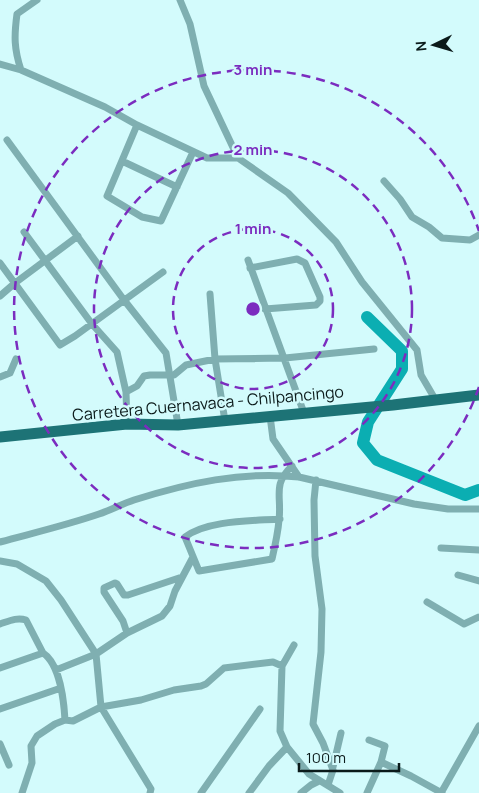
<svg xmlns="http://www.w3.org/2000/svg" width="479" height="793" viewBox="0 0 479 793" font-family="Manrope,sans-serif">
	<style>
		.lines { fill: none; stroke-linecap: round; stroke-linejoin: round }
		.river { stroke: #0baeb2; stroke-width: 12 }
		.street { stroke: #7fafb1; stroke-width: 7 }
		.primary { stroke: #1d7376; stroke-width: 11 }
		.ring { fill: none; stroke: #7b2cbf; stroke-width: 2.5; stroke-dasharray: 9 6 }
		.labels { text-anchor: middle; stroke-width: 5; stroke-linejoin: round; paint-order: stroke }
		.street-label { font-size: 16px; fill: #0b1a1a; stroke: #d3fbfc }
		.centre { fill: #7b2cbf; stroke: #d3fbfc; stroke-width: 2.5 }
		.ring-label { font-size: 15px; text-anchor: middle; font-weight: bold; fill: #7b2cbf; stroke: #d3fbfc; stroke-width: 5; stroke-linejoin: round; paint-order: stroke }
	</style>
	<rect width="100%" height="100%" fill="#d3fbfc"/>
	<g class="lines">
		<path class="river" d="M367,317L402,351V369L368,422L363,443L377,460L465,495L479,490"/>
		<path class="street" d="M180,0L190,24L204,86L238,158
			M0,64L21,70L105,107L137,125L207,158H238L288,193L336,242L362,282L417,350L421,375L435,399
			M21,70C14,49 14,36 17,14L37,0
			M137,125L107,196L142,217L161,221L193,152
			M7,140L124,300L166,353L178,425
			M122,161L177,187
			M384,181L400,199L412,217L429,227L442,238L470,240L479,235
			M24,232L92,324L117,352L126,392
			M248,260L304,413
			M0,263L60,345L75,336L163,272
			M250,268L297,259L305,263L320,297V301L316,305L265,309
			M210,294L215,359L225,421
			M0,296L15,283L78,236
			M0,377L10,373L16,359
			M270,416L273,439L299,477
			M127,424L126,392L137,386L144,376L150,375H174L186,365L215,359L285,358L374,349
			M316,480L314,500L315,556L322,609L321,652L313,724L323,743L333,770L328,785
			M280,519C252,521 207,520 185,537L199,571L272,559C275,546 278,533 279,520C282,496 272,485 292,466
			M0,542C33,533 67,525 99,514C111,510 122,504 134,500C188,483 242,471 299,477L414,504L448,509H479
			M441,548L479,550
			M0,561L17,564L46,581L61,600L96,654L101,707L151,789L150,793
			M458,575L479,581
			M427,602L464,624L479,617
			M0,624C9,621 17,617 26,620L43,653C60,664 64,702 65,720
			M127,633L123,621L104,592V588L115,583L117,584L124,595H128L182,577
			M282,666L294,645
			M0,668L43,653
			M56,670L96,654L127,633L162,616L170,606L175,591L193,557
			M0,709L61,688
			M0,744L9,765
			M381,762L411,776L442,793
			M333,767L341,733
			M22,793L32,763L31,746L37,736L55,724L65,720L73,721L101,707L141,700L174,690L201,686L206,684L224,668L273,662L282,666L280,731L287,747L309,774L340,793
			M201,793L260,709
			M249,793L269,766L287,747
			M301,793L311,785L319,781
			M367,793L381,762L385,746L369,740
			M441,793L479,726"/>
		<path class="primary" d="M0,437L127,424L178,425L393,405L479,395"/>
	</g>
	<g class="ring">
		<circle cx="253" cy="309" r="80"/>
		<circle cx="253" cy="309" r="159"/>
		<path d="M479 387A239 239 0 1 1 479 231"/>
	</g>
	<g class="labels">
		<g class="street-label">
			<text transform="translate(208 403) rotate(-5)" y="6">Carretera Cuernavaca - Chilpancingo</text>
		</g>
	</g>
	<circle cx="253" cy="309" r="8" class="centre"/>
	<g class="ring-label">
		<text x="253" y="75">3 min</text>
		<text x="253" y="155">2 min</text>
		<text x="253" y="234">1 min</text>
	</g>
	<g transform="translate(434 45) rotate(265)" stroke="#d3fbfc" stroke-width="4" paint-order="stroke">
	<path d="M0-4L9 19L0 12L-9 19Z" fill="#0b1a1a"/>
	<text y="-8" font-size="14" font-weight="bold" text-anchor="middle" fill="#0b1a1a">N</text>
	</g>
	<path d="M299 763v8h100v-8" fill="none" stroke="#0b1a1a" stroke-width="2.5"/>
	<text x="306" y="763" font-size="15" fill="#0b1a1a" stroke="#d3fbfc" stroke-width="4" paint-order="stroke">100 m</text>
</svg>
